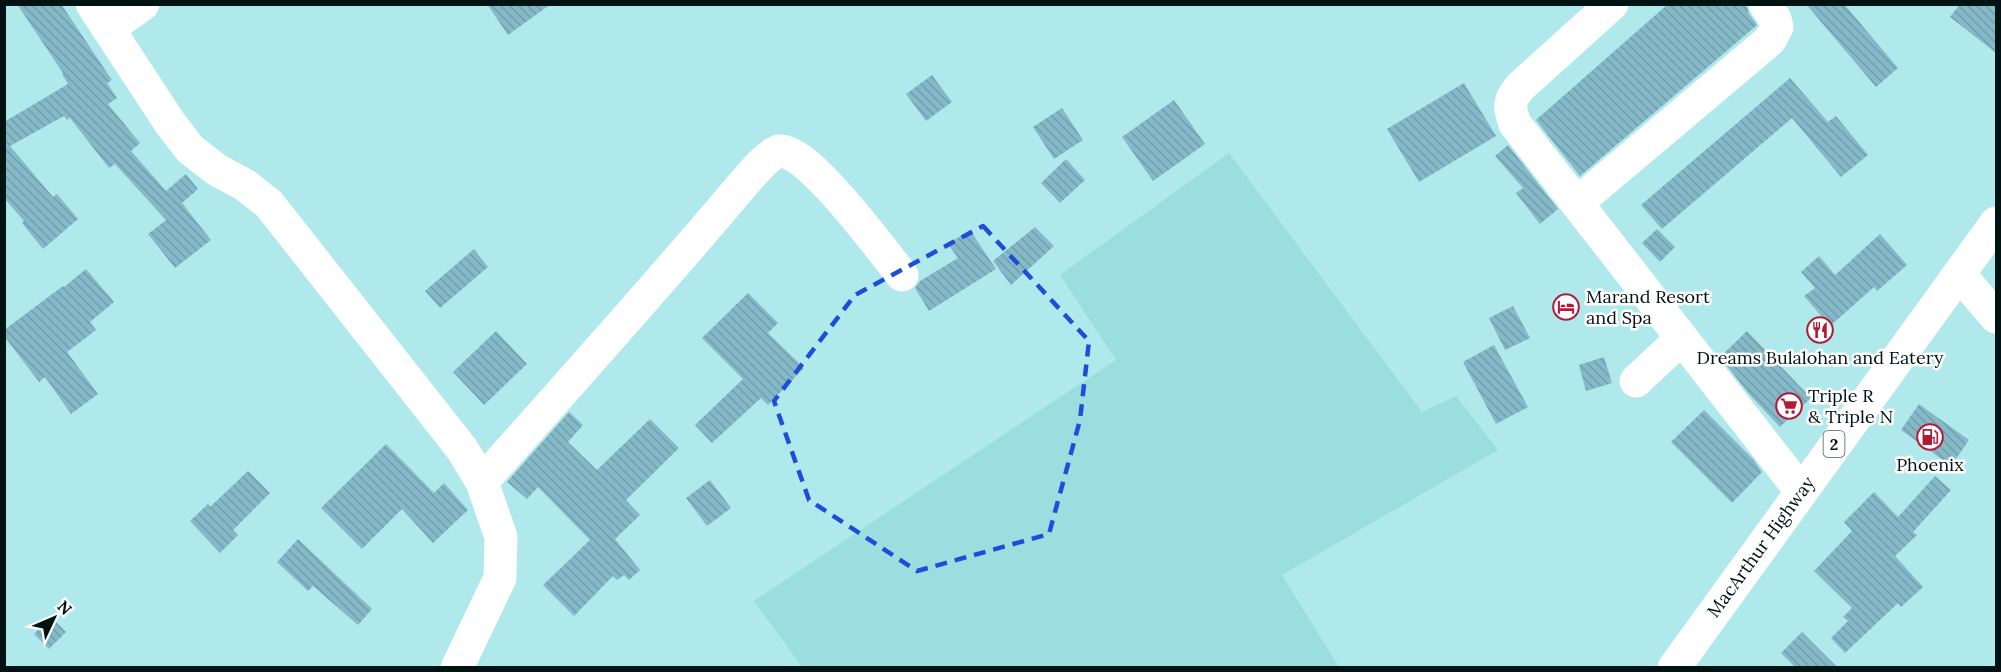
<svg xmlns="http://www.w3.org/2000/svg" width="2001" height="672" viewBox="0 0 2001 672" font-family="Lora,serif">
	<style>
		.built { fill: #9bdedf }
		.building { fill: url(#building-back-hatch) }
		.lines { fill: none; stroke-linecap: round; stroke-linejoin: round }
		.minor { stroke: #fff; stroke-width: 33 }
		.highway { stroke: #fff; stroke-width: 33 }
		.marked { fill: none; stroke: #1d4ed8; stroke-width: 4.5; stroke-dasharray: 12 8; stroke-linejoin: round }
		.labels { text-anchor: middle; stroke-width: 5; stroke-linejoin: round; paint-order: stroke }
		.shield { fill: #fefefe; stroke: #4c5959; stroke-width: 1.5 }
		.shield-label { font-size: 16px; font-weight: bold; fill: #001212 }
		.poi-label { font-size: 18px; fill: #001212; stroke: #fefefe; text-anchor: start }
		.street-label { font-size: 18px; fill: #001212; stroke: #fefefe }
	</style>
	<defs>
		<pattern id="building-back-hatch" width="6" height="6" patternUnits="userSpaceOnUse" patternTransform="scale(1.5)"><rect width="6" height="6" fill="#85b9c8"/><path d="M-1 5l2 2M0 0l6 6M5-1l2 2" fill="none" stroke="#719eab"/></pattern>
	</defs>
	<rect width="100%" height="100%" fill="#b0e9eb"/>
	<path class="built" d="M1229,153L1422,412L1456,396L1498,450L1282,575L1339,667H802L754,601L1116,360L1060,275Z"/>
	<path class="building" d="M17,4H61L112,80L107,83L117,98L108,104L140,143L131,151L166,191L186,174L198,189L182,203L211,240L175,268L148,234L166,220L115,164L109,168L70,118L67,120L64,116L10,146L53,197L57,194L78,219L43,249L22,223L24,221L4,198V122L68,84L62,74L63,73Z
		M487,4H551L508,35Z
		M1668,4H1746L1749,14L1757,25L1580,176L1536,120Z
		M1806,4H1844L1898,68L1876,87Z
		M1960,4H1996V53L1950,17Z
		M932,75L952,102L926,121L906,94Z
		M1790,78L1828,122L1836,116L1868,155L1841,177L1792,118L1662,229L1641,205Z
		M1464,83L1496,136L1419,182L1387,129Z
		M1174,100L1205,144L1153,181L1122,137Z
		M1062,108L1083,140L1054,159L1033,127Z
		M1508,145L1558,209L1540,224L1516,193L1523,188L1495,156Z
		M1066,159L1085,180L1060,203L1041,183Z
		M1035,227L1054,246L1011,285L993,261Z
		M1657,229L1675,247L1660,262L1642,243Z
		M970,230L996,269L929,311L915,288L920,281L958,258L948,244Z
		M1880,234L1907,265L1877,291L1874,287L1830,326L1804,296L1815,288L1801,272L1819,256L1835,275Z
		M474,249L488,267L440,308L425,291Z
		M86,269L114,302L90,322L96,330L67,352L98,394L71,414L45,377L39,382L4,336V330L63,286L64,287Z
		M748,293L778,323L768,333L804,368L768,405L761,398L712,443L695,425L743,379L702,338Z
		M1513,306L1530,338L1505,350L1489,318Z
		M496,331L527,364L484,405L453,372Z
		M1747,331L1811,398L1780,427L1749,394L1720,357Z
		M1494,345L1528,407L1496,424L1463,362Z
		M1604,357L1612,383L1586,391L1579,365Z
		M1919,404L1969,440L1951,466L1901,430Z
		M1704,410L1753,459L1762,472L1732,503L1671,442Z
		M569,412L583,425L568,442L597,470L650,419L679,448L626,500L640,515L615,539L640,570L629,580L624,575L617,580L613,576L574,616L543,585L590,540L538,487L527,499L507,482Z
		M386,444L434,493L444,483L468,510L433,543L402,509L362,549L321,508Z
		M248,471L270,493L233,530L238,535L220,553L190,521L208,504L210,507Z
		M1935,476L1951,490L1913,532L1917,535L1895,556L1923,587L1901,607L1898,603L1845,653L1831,638L1848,621L1843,617L1852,608L1814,571L1852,531L1844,522L1874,492L1898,517Z
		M710,480L731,508L707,526L686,498Z
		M298,539L372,609L358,625L313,586L308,591L277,562Z
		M51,617L66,632L49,649L34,634Z
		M1802,632L1838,668H1796L1781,653Z"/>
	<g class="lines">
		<path class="minor" d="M92,4L170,123L190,149L217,170L245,185L269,204L462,449L482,482L501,537L500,578L457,668
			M1612,4L1520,87C1508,102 1509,106 1515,124L1801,491
			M108,29L143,4
			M1577,203L1770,40L1777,27L1775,19L1765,4
			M1959,274L1996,317
			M1636,381L1682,338
			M482,482C560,394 639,306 716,216C727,204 766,153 779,151C807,147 883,252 902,275"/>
		<path class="highway" d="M1674,668L1996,223"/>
	</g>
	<path class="marked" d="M983,226L1089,341L1080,420L1049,534L917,571L809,500L774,401L855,295Z"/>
	<defs>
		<g id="hotel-ring" transform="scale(1.35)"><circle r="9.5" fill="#fefefe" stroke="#b01c38" stroke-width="1.5"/><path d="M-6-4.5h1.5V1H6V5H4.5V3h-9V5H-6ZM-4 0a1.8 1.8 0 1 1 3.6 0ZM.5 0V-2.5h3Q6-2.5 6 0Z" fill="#b01c38"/></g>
		<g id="restaurant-ring" transform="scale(1.35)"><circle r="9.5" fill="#fefefe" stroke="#b01c38" stroke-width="1.5"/><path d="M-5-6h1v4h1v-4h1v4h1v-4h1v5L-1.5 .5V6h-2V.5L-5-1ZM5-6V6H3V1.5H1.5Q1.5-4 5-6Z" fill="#b01c38"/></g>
		<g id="supermarket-ring" transform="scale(1.35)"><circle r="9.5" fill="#fefefe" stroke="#b01c38" stroke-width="1.5"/><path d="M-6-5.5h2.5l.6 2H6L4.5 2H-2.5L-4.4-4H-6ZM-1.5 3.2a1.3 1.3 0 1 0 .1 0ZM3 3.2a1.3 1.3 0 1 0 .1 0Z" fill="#b01c38"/></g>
		<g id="fuel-ring" transform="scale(1.35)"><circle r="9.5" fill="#fefefe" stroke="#b01c38" stroke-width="1.5"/><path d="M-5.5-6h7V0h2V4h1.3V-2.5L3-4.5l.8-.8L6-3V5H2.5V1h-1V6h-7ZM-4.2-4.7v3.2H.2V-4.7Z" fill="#b01c38"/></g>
	</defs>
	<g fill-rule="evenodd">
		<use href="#hotel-ring" x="1566" y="307"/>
		<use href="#restaurant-ring" x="1820" y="330"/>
		<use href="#supermarket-ring" x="1789" y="406"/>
		<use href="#fuel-ring" x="1930" y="437"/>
	</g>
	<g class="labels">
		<rect class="shield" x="1823.5" y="431" width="21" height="26" rx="4.5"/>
		<g class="shield-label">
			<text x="1834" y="450">2</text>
		</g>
		<g class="poi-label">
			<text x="1586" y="303">Marand Resort<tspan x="1586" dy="21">and Spa</tspan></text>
			<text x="1820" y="364" text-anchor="middle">Dreams Bulalohan and Eatery</text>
			<text x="1808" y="402">Triple R<tspan x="1808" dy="21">&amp; Triple N</tspan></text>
			<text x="1930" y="471" text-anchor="middle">Phoenix</text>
		</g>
		<g class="street-label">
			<text transform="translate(1761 547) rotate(-54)" y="6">MacArthur Highway</text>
		</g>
	</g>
	<rect width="2001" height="672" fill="none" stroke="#001212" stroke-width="12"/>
	<g transform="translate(54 618) rotate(46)" stroke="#fefefe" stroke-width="4.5" paint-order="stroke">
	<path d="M0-4.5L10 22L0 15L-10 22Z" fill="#001212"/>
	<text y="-9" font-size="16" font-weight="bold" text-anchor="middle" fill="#001212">N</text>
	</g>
</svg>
